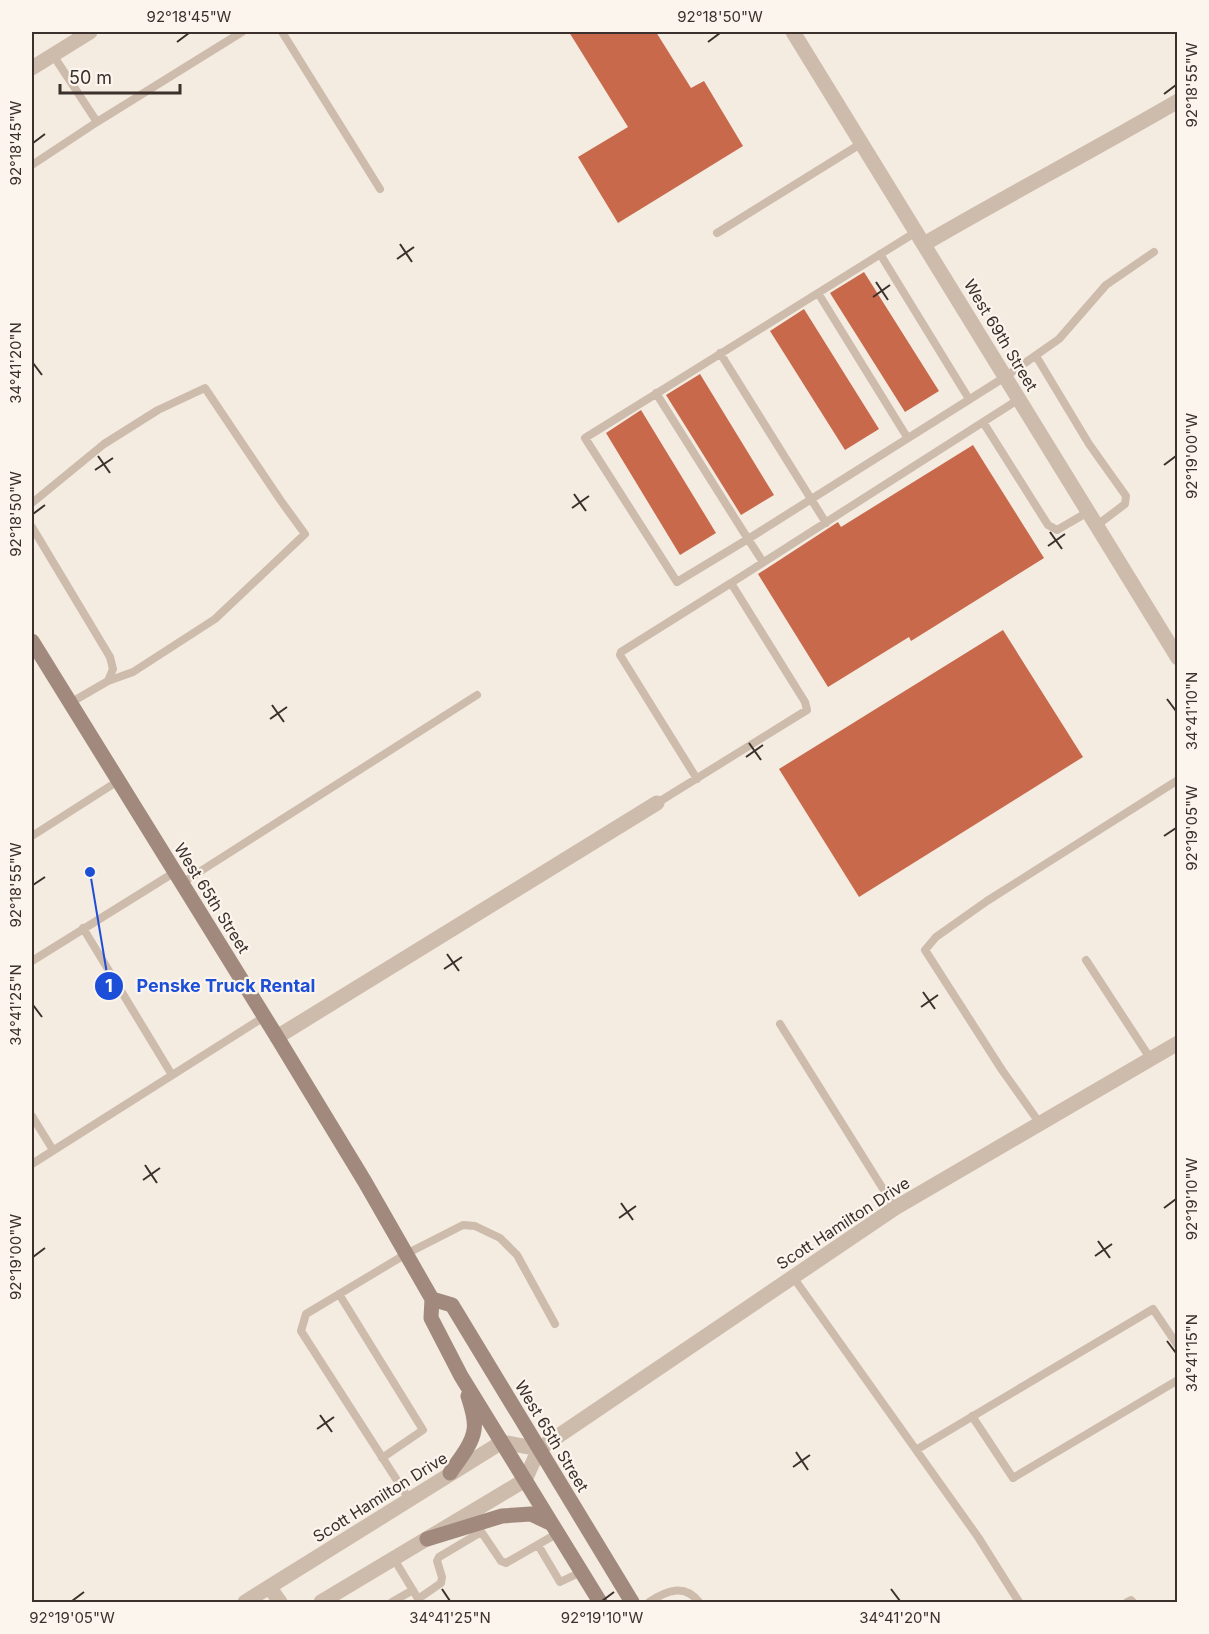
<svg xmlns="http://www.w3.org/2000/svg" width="1209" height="1634" viewBox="0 0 1209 1634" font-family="Inter,sans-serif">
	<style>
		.building { fill: #c8694b }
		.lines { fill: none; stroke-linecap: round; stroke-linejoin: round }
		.service { stroke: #cdbbac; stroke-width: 8 }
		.minor { stroke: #cdbbac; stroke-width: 15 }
		.tertiary { stroke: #cdbbac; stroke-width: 15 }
		.secondary { stroke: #a18a7d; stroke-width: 15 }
		.ticks { fill: none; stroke: #3b302b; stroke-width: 2 }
		.labels { text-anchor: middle; stroke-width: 4.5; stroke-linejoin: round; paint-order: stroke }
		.street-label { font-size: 16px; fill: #3b302b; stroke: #fbf5ee }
		.leader { fill: none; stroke: #1d4ed8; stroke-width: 2 }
		.callout-dot { fill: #1d4ed8; stroke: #fbf5ee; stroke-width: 2 }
		.mark-label { font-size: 18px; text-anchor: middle; font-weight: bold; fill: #fff }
		.callout-label { font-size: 18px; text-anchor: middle; font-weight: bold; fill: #1d4ed8; stroke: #fbf5ee; stroke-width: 4.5; stroke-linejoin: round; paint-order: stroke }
		.neatline { fill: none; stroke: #3b302b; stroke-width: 2 }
		.ticks-label { font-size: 15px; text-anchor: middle; fill: #3b302b }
	</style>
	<rect width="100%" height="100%" fill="#f4ebe1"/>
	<path class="building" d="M569,32H656L691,88L704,81L743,146L618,223L578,157L628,127Z
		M864,272L939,391L905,412L830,293Z
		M804,309L879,429L845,450L770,331Z
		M700,374L774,495L741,515L666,395Z
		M641,410L716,533L680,555L606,433Z
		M973,445L1044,558L911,641L909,637L828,687L758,574L838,522L841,527Z
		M1003,630L1083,757L859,897L779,769Z"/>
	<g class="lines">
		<path class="service" d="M282,32L380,189
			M53,55L97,122L242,32
			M32,165L97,122
			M717,233L862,143
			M880,254L969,399
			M818,293L907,437
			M720,353L826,523
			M1036,356L1089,444L1126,496L1125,504L1096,526
			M656,393L748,539L1005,377L1059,339L1106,285L1154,252
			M983,422L1048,525L1057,530L1088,512
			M32,503L104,444L158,410L205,388L281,501L305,534L215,619L133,672L108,681
			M32,527L110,657L113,669L108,681L70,703
			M763,562L748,539L677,582L585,438L916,232
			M731,583L1019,399
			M657,803L807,710L805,702L731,583L621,652L620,655L697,779
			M32,836L118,781
			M182,883L477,695
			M83,928L172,1075
			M1086,960L1150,1058
			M32,961L175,872
			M780,1024L895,1208
			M32,1116L53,1150
			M1041,1125L1002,1070L925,950L936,937L987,901L1178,780
			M32,1164L264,1017
			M793,1277L978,1537L1019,1602
			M339,1294L423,1430L382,1458
			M972,1416L1013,1478L1178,1380
			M916,1450L1153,1309L1178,1346
			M409,1499L301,1331L306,1314L406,1254L463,1225L475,1226L500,1238L517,1255L555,1324
			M474,1521L501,1561L506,1563L558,1533
			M538,1545L560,1582L581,1572
			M394,1559L420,1602
			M418,1599L441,1583L442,1577L437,1561L439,1557L481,1532
			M392,1602L413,1590
			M649,1602C666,1591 684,1583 699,1602
			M1127,1602L1131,1600L1133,1602"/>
		<path class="minor" d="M793,32L1178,658
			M32,68L90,32
			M924,244C1008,195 1094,150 1178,101
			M277,1037L657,803
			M270,1588L280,1602"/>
		<path class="tertiary" d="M245,1602L502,1442L539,1449
			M321,1602L525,1480L539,1449L895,1208L1178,1043"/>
		<path class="secondary" d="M32,641L277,1037L365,1182L432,1299L431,1318L461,1376L600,1602
			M432,1299L452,1305L632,1602
			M450,1473C458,1461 472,1445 474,1430C476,1419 471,1406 468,1396
			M427,1539L502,1516L531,1514L552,1524"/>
	</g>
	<path class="ticks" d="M177,42L189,33M708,42L720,33M1164,94L1176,85M33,143L45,134M400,244L412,262M397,259L414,247M876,282L888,300M873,297L890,285M33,363L42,375M98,456L110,473M1164,465L1176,456M95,470L113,458M574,494L586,511M572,508L589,496M33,514L45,505M1050,532L1062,549M1048,546L1065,534M1167,699L1176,711M272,705L284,722M270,719L287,707M749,743L761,760M746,757L763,745M1164,836L1176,828M33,885L45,877M447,954L459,971M444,969L462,957M923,992L935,1009M33,1005L42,1017M921,1007L938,995M145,1165L157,1183M143,1180L160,1168M621,1203L633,1220M1164,1208L1176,1199M619,1218L636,1206M1098,1241L1110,1258M1095,1256L1112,1244M33,1257L45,1248M1167,1341L1176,1353M320,1415L332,1432M317,1429L334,1417M796,1452L808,1470M793,1467L810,1455M442,1589L450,1601M891,1589L900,1601M72,1601L84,1592M602,1601L614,1592"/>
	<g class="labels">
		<g class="street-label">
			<text transform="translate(1001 335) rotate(59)" y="6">West 69th Street</text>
			<text transform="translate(212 898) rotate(58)" y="6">West 65th Street</text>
			<text transform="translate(843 1223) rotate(-33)" y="6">Scott Hamilton Drive</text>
			<text transform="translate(552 1436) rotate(59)" y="6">West 65th Street</text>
			<text transform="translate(380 1497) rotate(-32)" y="6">Scott Hamilton Drive</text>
		</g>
	</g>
	<path class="leader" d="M90 872L109 986"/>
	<g class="callout-dot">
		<circle cx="90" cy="872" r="6"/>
		<circle cx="109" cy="986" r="15"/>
	</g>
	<g class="mark-label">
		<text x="109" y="992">1</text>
	</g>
	<g class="callout-label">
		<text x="226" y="992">Penske Truck Rental</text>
	</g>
	<rect width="1209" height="1634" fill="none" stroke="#fbf5ee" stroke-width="66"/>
	<path d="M60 84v9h120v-9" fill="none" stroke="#3b302b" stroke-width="3"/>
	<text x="69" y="84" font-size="18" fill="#3b302b" stroke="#fbf5ee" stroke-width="4.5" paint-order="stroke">50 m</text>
	<rect x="33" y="33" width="1143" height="1568" class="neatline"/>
	<g class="ticks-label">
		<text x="189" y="22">92°18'45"W</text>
		<text x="720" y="22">92°18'50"W</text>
		<text transform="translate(1192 85) rotate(-90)" y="5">92°18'55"W</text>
		<text transform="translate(16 143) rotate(-90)" y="5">92°18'45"W</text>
		<text transform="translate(16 363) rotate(-90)" y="5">34°41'20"N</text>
		<text transform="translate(1192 456) rotate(-90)" y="5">92°19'00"W</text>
		<text transform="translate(16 514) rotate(-90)" y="5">92°18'50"W</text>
		<text transform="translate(1192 711) rotate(-90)" y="5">34°41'10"N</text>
		<text transform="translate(1192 828) rotate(-90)" y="5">92°19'05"W</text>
		<text transform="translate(16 885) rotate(-90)" y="5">92°18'55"W</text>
		<text transform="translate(16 1005) rotate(-90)" y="5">34°41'25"N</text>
		<text transform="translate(1192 1199) rotate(-90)" y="5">92°19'10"W</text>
		<text transform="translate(16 1257) rotate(-90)" y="5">92°19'00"W</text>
		<text transform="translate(1192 1353) rotate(-90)" y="5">34°41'15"N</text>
		<text x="72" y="1623">92°19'05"W</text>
		<text x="450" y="1623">34°41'25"N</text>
		<text x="602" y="1623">92°19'10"W</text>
		<text x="900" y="1623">34°41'20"N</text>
	</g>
</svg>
